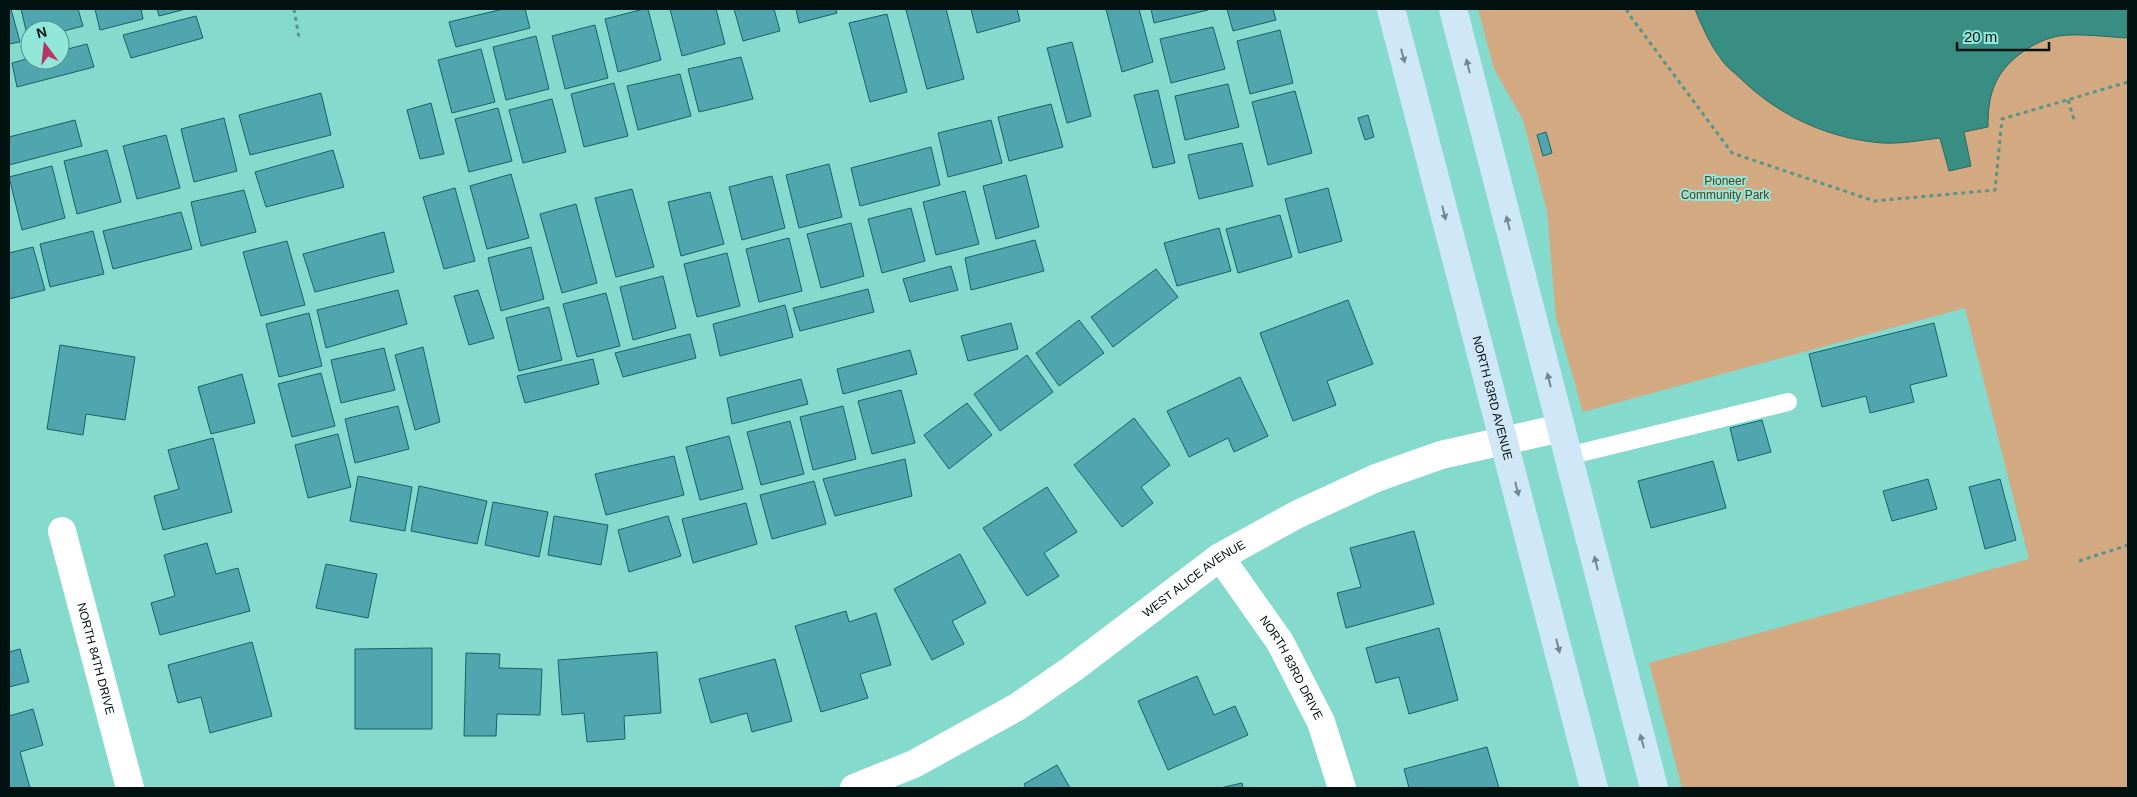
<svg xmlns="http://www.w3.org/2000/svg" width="2137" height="797" viewBox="0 0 2137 797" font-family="Helvetica,sans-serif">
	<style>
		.green { fill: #d3a982 }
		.water { fill: #398e83; stroke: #286960 }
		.building { fill: #50a6ae; stroke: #186167 }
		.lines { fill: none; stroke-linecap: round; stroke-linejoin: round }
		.path { stroke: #57958c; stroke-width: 3; stroke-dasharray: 4 4; stroke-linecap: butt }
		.service { stroke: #fff; stroke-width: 18 }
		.minor { stroke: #fff; stroke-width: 28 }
		.secondary { stroke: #d0e7f8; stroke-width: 28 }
		.oneway { fill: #72878f }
		.labels { text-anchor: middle; stroke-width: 4; stroke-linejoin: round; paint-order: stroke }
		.park-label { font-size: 12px; fill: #5b3917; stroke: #91e7da }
		.street-label { font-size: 12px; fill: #00120f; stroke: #91e7da }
	</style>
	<rect width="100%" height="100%" fill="#84dacd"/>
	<path class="green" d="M1478,9H2128V788H1682L1649,663L2029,559L1965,308L1583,412L1556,318L1547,211L1523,120L1494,69Z"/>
	<path class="water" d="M1695,9H2128V38C2108,37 2078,33 2059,36C2035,40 2006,60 1996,82C1989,96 1988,112 1988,127L1964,132L1971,166L1949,171L1940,138C1922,140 1902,144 1883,143C1829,139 1779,116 1740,78C1734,72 1726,67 1721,59C1710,44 1702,27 1695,9Z"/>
	<path class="building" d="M9,9H11L20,42L9,44Z
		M21,9H78L83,26L60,32V30H30L28,39Z
		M95,9H141L143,19L100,30Z
		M157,9H186L159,16Z
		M503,9H525L530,28L456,47L449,22Z
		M644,9H648L661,60L618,72L605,19Z
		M670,9H716L725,44L682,56Z
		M734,9H774L780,31L743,41Z
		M796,9H836L837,13L799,23Z
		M912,9H946L964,79L927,89L906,10Z
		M971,9H1017L1020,21L977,33Z
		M1106,9H1139L1153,62L1122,72Z
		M1151,9H1208V10L1154,23Z
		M1227,9H1273L1276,20L1233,31Z
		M887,14L907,92L870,102L849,23Z
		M196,16L203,38L131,58L123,35Z
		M595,25L608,78L565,89L552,36Z
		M1213,27L1225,69L1171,83L1160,39Z
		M1280,30L1293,83L1250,94L1237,41Z
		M536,36L549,89L506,100L493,47Z
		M1072,42L1091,116L1067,123L1047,48Z
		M87,44L94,67L17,87L12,63L30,58V60H60V51Z
		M481,49L495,102L452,113L438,60Z
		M741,57L753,99L699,112L688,69Z
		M680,74L691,116L638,130L627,86Z
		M614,83L628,136L584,147L571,94Z
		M1228,84L1239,127L1185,140L1175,96Z
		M1158,90L1175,163L1153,168L1134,95Z
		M1295,91L1312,153L1268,165L1252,102Z
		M321,93L331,135L250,155L239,115Z
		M552,99L566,152L523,163L509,110Z
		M431,103L444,154L420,159L407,110Z
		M1051,104L1063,147L1009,161L998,117Z
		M498,108L512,161L469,172L455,119Z
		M1368,115L1374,137L1365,140L1358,118Z
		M224,118L237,171L194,182L181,129Z
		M75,120L82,146L9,165V137Z
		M991,120L1002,163L948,177L938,133Z
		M1546,132L1552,153L1543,156L1537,135Z
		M166,135L180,188L137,199L123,146Z
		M1242,143L1253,186L1199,199L1188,155Z
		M931,147L940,185L860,206L851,168Z
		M107,150L121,202L77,214L64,161Z
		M333,150L344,187L266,207L255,172Z
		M829,164L842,217L799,228L786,175Z
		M52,166L65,218L22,230L9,177Z
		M511,174L529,238L487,249L470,186Z
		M1026,175L1039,227L996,239L983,186Z
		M772,176L785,228L742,240L729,187Z
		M455,188L475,261L444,269L423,197Z
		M1328,188L1342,241L1299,253L1285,199Z
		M632,189L654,267L616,277L595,198Z
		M244,190L256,232L201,246L191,202Z
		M965,191L979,244L936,255L923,202Z
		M710,192L724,244L681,256L668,202Z
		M576,204L597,283L562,293L540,214Z
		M911,208L925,261L882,273L868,219Z
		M181,212L192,249L113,269L103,231Z
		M1280,215L1292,257L1238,273L1226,229Z
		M851,223L864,276L821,288L807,234Z
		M1219,228L1231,271L1177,286L1164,243Z
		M93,231L104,274L50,287L40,244Z
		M384,232L394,272L315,292L303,254Z
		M789,238L802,291L759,302L746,249Z
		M1035,240L1044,271L971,290L965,258Z
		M287,241L305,305L261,316L243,252Z
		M33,247L45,290L9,299V253Z
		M531,247L544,299L501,311L488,258Z
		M727,253L740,306L697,317L684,264Z
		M951,266L958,290L910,302L903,279Z
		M1156,269L1178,297L1113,347L1091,317Z
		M663,276L676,328L633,340L620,287Z
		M868,289L874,312L800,331L793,308Z
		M398,290L407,324L326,348L317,310Z
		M478,290L494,338L469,345L454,296Z
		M606,293L620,346L577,357L563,304Z
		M1348,300L1373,364L1327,381L1336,405L1293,421L1260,333Z
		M785,305L793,337L720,356L713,324Z
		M549,307L562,360L519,371L506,318Z
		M309,313L322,366L279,377L266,324Z
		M1079,320L1104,353L1059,386L1036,353Z
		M1011,323L1018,349L968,361L961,336Z
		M1934,323L1947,376L1910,385L1914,402L1870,413L1866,396L1822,407L1809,354Z
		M690,334L696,358L623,377L615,353Z
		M60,345L135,357L125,420L86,414L83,435L47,429Z
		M423,347L440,422L415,430L395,355Z
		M384,348L395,390L341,403L331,360Z
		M910,350L917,374L843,394L837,369Z
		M1027,355L1053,392L1000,431L974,394Z
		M593,359L599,384L525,403L517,376Z
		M321,373L335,426L292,437L278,384Z
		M242,374L255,423L211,434L198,387Z
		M1240,377L1268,436L1234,452L1228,438L1189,457L1167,411Z
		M801,379L808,404L732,424L727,398Z
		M901,390L915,443L872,454L858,401Z
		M967,403L992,435L949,469L924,435Z
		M398,406L409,449L355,463L345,419Z
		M843,406L856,459L813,470L800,417Z
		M1134,418L1170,465L1141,487L1153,503L1122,527L1074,465Z
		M1762,420L1771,452L1738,461L1730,428Z
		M790,421L804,474L761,485L747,432Z
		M338,434L351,487L308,498L295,445Z
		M729,436L743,489L700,500L686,447Z
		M213,438L232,512L163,530L154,496L179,489L168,450Z
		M674,456L684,495L606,515L595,474Z
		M905,459L912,496L835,516L823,479Z
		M1713,461L1726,508L1651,528L1638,481Z
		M358,476L412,487L405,531L350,521Z
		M1928,479L1937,509L1892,521L1883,491Z
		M2000,479L2016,540L1985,549L1969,487Z
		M814,481L826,524L772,539L760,495Z
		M419,486L487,501L477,544L411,531Z
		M1047,487L1077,532L1044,553L1059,576L1027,596L983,528Z
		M493,502L548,512L539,557L485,545Z
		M746,503L757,544L693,563L682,519Z
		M554,516L608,525L601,565L548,555Z
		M668,516L681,556L629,572L618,530Z
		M1414,531L1434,604L1346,628L1337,593L1361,587L1350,548Z
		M207,543L216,574L238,568L250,611L160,635L151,603L175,596L164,555Z
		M960,554L986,603L952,621L964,644L932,660L894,589Z
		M326,564L377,574L368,618L316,608Z
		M846,611L849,622L876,613L891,665L860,674L868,698L821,712L795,626Z
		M1439,628L1458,700L1409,714L1399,677L1376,683L1366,648Z
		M252,642L272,716L210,733L201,697L178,703L168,665Z
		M432,648V729H355V649Z
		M20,649L29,682L9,687V652Z
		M657,652L661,713L624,716L625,739L587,742L584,713L562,715L558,660Z
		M466,653L500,654L499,668L542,669L540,715L497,714L496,736H464Z
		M775,659L792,721L752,732L747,713L711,723L699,679Z
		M1197,676L1214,715L1235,706L1248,735L1168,770L1138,701Z
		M33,709L43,745L20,752L30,788H9V716Z
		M1487,747L1499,788H1409L1404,769Z
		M1057,765L1070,788H1026L1024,784Z
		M1242,783L1243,788H1220Z"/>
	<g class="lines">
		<path class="path" d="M294,9L299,38
			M1627,9L1628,13L1732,153L1874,201L1995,190L2002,119L2128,82
			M2068,100L2075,123
			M2079,561L2128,545"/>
		<path class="service" d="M1568,456L1788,402"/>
		<g class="minor">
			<path id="s1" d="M62,531L130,788"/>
			<path id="s2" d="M1220,557L1280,642L1321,722L1342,788"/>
			<path id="s3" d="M854,788L914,764L1017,707L1072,669L1220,557L1296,515L1376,478L1441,455L1561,428"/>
		</g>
		<g class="secondary">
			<path id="s4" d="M1391,9L1594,788"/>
			<path d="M1453,9L1654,788"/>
		</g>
	</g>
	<defs><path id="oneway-solid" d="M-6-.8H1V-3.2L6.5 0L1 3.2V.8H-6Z" transform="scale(1.25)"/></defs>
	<g class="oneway">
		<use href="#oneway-solid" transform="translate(1403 56) rotate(75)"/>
		<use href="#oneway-solid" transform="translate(1468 66) rotate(-104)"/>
		<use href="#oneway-solid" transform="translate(1444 213) rotate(76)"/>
		<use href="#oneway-solid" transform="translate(1508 223) rotate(-104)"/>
		<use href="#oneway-solid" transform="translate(1549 380) rotate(-104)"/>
		<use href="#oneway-solid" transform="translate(1517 489) rotate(76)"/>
		<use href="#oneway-solid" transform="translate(1596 563) rotate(-104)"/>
		<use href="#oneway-solid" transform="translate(1558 646) rotate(76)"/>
		<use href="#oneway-solid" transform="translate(1642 741) rotate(-105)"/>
	</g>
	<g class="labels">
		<g class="park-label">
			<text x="1725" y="185">Pioneer<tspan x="1725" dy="14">Community Park</tspan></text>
		</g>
		<g class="street-label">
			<text dy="4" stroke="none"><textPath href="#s4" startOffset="402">NORTH 83RD AVENUE</textPath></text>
			<text dy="4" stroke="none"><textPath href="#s3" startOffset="401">WEST ALICE AVENUE</textPath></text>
			<text dy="4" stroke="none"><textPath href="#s1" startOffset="132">NORTH 84TH DRIVE</textPath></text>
			<text dy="4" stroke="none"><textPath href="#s2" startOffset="132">NORTH 83RD DRIVE</textPath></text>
		</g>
	</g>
	<rect width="2137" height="797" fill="none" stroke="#00120f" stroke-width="20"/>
	<g transform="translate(45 45) rotate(345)"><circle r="24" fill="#91e7da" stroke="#579289"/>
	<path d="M0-4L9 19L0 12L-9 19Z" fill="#bd3164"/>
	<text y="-8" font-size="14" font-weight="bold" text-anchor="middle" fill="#00120f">N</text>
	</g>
	<path d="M1957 42v8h92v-8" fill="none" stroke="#00120f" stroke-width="2.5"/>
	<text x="1964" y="42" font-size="15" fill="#00120f" stroke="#91e7da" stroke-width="4" paint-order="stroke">20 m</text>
</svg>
